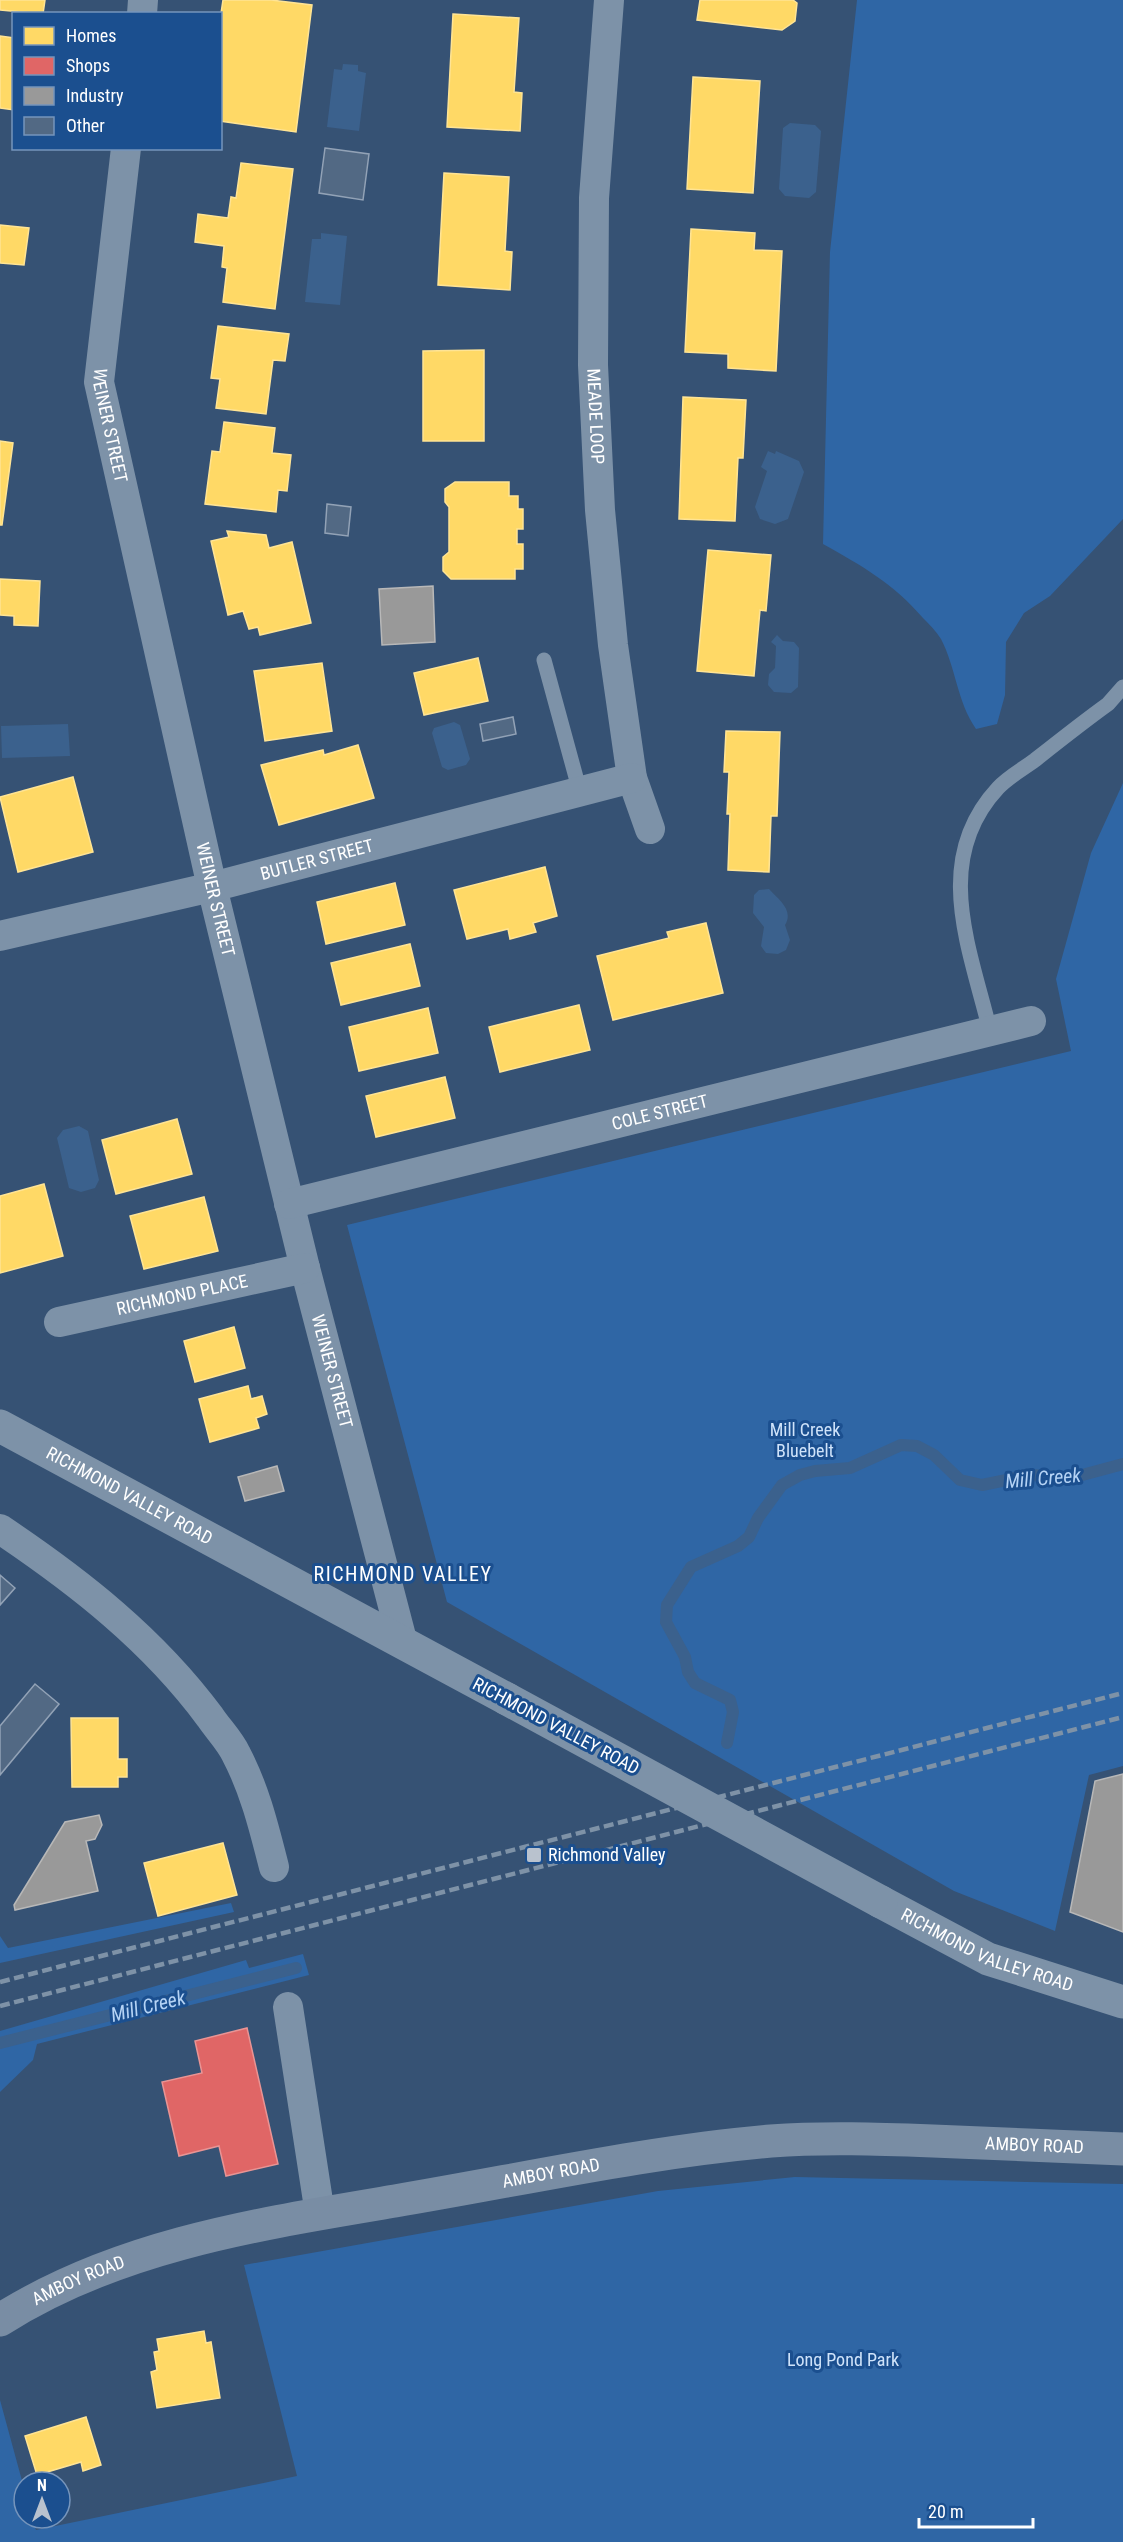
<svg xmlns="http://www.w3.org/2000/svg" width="1123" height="2542" viewBox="0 0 1123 2542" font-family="'Roboto Condensed',sans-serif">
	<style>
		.green { fill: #2f66a5 }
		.water { fill: #3b618d }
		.homes { fill: #ffd966; stroke: #ffe494; stroke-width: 1.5 }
		.shops { fill: #e06666; stroke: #e99494; stroke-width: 1.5 }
		.industry { fill: #999; stroke: #b8b8b8; stroke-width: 1.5 }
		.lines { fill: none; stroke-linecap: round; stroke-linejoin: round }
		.stream { stroke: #3b618d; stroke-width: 12 }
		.building { fill: #526984; stroke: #92a2b6; stroke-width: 1.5 }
		.service { stroke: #7d92a8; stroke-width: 15 }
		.minor { stroke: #7d92a8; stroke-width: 30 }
		.tertiary { stroke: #7d92a8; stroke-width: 33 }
		.secondary { stroke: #798da4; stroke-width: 33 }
		.rail { stroke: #7e92a7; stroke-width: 4.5; stroke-dasharray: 10 4.5; stroke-linecap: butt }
		.tertiary-bridge { stroke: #7d92a8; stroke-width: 33 }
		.poi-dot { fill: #b9c2ce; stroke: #1b4f8f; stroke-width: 2 }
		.labels { text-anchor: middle; stroke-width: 6; stroke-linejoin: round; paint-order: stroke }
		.street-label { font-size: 18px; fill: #fff; stroke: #1b4f8f }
		.park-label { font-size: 18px; fill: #cfe3fa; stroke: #1b4f8f }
		.poi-label { font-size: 18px; fill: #fff; stroke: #1b4f8f; text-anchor: start }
		.water-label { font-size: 20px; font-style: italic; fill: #b5d3f5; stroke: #1b4f8f }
		.neighbourhood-label { font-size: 20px; letter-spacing: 1.5px; fill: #fff; stroke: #1b4f8f }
	</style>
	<rect width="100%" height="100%" fill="#365274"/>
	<path class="green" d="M857,0H1123V519L1050,596L1024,613L1006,642L1005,695L997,724L976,729C957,702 956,668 941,639C936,631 929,624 923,618C893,583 862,566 823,544L830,252Z
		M1123,783V1766L1089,1775L1055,1931L954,1891L447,1602L347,1225L1071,1051L1056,979L1091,853Z
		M231,1903L234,1912L0,1963V1936L8,1948Z
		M303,1954L309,1975L37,2044L33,2060L0,2092V2031L246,1960L249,1968Z
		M795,2177L1123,2184V2542H0V2400L24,2488V2518H32L36,2530L297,2476L244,2265L658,2191Z"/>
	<path class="water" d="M343,64L358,65V71L366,73L359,131L327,127L334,69L342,70Z
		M790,123L815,125L821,131L816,192L809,198L785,196L779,189L783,128Z
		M321,233L347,236L340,305L305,302L312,239H321Z
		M768,451L775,454L776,451L799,461L804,472L788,519L775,524L760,519L755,507L767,471L761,467Z
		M777,635L783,641L794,642L799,648L798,687L791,693L774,692L768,685L769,674L775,668L776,646L771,642Z
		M454,722L460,725L470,759L466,765L448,770L442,767L432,733L434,728Z
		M68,724L70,756L2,758L1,726Z
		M769,889C779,900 794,910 785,925L790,940L786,950L778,954L766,953L761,946L764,927L753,913L754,895L759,890Z
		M79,1126L88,1131L99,1180L95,1188L81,1192L69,1188L57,1138L63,1130Z"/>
	<path class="homes" d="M0,0H45L43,14L0,10Z
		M223,0H271L312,5L296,132L220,121V20Z
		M700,0H793L797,3L795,21L782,30L697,20Z
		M453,14L519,18L514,92L522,93L520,131L447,127Z
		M0,36L14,38V110L0,108Z
		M693,77L760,81L753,193L687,189Z
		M241,163L293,169L275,309L223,302L227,268L222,267L224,246L195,242L198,214L228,218L231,197L236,198Z
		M444,173L509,177L505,251L512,252L510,290L438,285Z
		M0,225L29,228L24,265L0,263Z
		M691,229L755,233L754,250L782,251L776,371L728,368V354L685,352Z
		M218,326L289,334L285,361L273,360L266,414L216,408L220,379L211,378Z
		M484,350V441H423V351Z
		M683,397L746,400L743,458H738L735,521L679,519Z
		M224,422L275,428L272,453L291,455L287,491L278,490L276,512L205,504L212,451L220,452Z
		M0,441L13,443L2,525H0Z
		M455,482H509V496H518V509H523V529H517V544H523V569H515V579H451L443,571V557L449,552V507L445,502V489Z
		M227,531L266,535L269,548L292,542L311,623L260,635L258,627L249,629L243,611L228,615L211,541L229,537Z
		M708,550L771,555L766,611L760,610L754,676L697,671Z
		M0,579L40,581L38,626L14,625V616L0,615Z
		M478,658L488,701L424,715L414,673Z
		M322,663L332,731L265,741L254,671Z
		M726,731L780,732L777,816H771L769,872L728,870L730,814H727L729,772H724Z
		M358,745L374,798L279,825L261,765L323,750L324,755Z
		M73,777L93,852L18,872L0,797Z
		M545,867L557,916L533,923L536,932L510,939L508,929L467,939L454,890Z
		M395,883L405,925L326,944L317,902Z
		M706,923L723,993L613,1020L597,956L669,938L667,932Z
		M410,944L420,986L341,1005L331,963Z
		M579,1005L590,1050L500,1072L489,1027Z
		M428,1008L438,1053L359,1071L349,1027Z
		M445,1077L455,1118L376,1137L366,1096Z
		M177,1119L192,1174L116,1194L102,1140Z
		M44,1184L63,1256L0,1273V1196Z
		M204,1197L218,1251L144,1269L130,1216Z
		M234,1327L245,1368L195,1382L184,1341Z
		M248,1386L251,1399L262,1396L267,1414L256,1418L259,1428L210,1442L199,1399Z
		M71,1718H118V1759H127V1777H118V1787H72Z
		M223,1843L237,1895L158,1916L144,1863Z
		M204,2331L206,2343L211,2342L220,2398L157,2408L151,2372L157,2370L154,2352L159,2351L157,2339Z
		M86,2417L101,2465L83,2471L81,2462L37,2475L25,2436Z"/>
	<path class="shops" d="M247,2028L278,2164L226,2176L219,2146L179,2156L162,2082L202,2073L195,2041Z"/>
	<path class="industry" d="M433,586L435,642L382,645L379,589Z
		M277,1466L284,1491L245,1501L238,1477Z
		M1123,1774V1932L1070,1912L1095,1781Z
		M99,1815L102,1825L95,1839L86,1841L98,1891L15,1910L14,1905L65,1822Z"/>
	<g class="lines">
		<path class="stream" d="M727,1743L733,1712L730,1700L695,1683L688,1672L685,1657L666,1622L667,1605L691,1567L738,1546L749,1537L758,1518L782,1485L800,1475L815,1471L850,1468L901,1445L917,1446L934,1455L960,1480L982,1485L1031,1475L1071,1478L1123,1464
			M0,2043L296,1968"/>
	</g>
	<path class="building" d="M325,148L369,154L363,200L319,193Z
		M327,504L351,507L348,536L325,533Z
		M513,717L516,734L483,741L480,724Z
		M0,1575L15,1588L0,1605Z
		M35,1684L59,1704L0,1775V1726Z"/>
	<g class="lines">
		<path class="service" d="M544,660L580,792
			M990,1031C970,948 931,860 998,788C1008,777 1023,769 1035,760C1059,741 1083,722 1108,704L1123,687"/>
		<g class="minor">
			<path id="s1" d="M609,0L594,198L593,365L600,510L613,645L632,778L650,829"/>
			<path d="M142,14L143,0"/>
			<path id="s2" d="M126,148L99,382L212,887L305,1268L403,1644"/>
			<path id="s3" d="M0,936L212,887L632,778"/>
			<path id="s4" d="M289,1204L1031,1021"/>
			<path id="s5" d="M59,1322L305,1268"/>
			<path d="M0,1529C79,1582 153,1640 210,1717C218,1729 230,1741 236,1754C255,1790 264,1828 274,1867"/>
			<path d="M288,2007L320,2214"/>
		</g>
		<g class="tertiary">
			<path id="s6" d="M0,1426L507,1699"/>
			<path id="s7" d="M881,1902L988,1959L1123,2002"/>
		</g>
		<path class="secondary" id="s8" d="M0,2320C118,2245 259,2224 395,2201C520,2180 645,2152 771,2141C825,2137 879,2139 933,2141C996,2144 1060,2146 1123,2149"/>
		<path class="rail" d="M0,1982L1123,1693
			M0,2006L1123,1717"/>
		<path class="tertiary-bridge" d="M507,1699L881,1902"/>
	</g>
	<rect class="poi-dot" x="526" y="1847" width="16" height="16" rx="3"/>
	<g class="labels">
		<g class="street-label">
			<text dy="6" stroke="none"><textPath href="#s1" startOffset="417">MEADE LOOP</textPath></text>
			<text dy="6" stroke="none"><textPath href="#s2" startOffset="280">WEINER STREET</textPath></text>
			<text dy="6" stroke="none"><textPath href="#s3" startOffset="326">BUTLER STREET</textPath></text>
			<text dy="6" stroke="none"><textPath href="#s2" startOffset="766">WEINER STREET</textPath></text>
			<text dy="6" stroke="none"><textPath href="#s4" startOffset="382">COLE STREET</textPath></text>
			<text dy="6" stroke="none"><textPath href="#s5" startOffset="126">RICHMOND PLACE</textPath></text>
			<text dy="6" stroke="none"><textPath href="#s2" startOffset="1252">WEINER STREET</textPath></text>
			<text dy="6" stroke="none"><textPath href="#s6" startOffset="147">RICHMOND VALLEY ROAD</textPath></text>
			<text transform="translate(556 1726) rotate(28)" y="6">RICHMOND VALLEY ROAD</text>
			<text dy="6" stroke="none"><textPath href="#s7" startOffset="117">RICHMOND VALLEY ROAD</textPath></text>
			<text dy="6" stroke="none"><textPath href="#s8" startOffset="1060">AMBOY ROAD</textPath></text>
			<text dy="6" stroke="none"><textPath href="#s8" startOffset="574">AMBOY ROAD</textPath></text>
			<text dy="6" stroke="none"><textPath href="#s8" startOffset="88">AMBOY ROAD</textPath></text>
		</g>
		<g class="park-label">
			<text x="805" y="1436">Mill Creek<tspan x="805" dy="21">Bluebelt</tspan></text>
			<text x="843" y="2366">Long Pond Park</text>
		</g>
		<g class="poi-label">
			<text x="548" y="1861">Richmond Valley</text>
		</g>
		<g class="water-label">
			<text transform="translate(1043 1478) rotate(-5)" y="7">Mill Creek</text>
			<text transform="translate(148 2006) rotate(-14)" y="7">Mill Creek</text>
		</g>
		<g class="neighbourhood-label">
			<text x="403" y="1581">RICHMOND VALLEY</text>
		</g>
	</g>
	<rect x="12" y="12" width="210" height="138" fill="#1b4f8f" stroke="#7695bc" stroke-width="1.5"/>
	<rect x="24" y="27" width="30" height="18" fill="#ffd966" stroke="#7695bc" stroke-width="1.5"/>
	<text x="66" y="42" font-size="18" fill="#ffffff">Homes</text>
	<rect x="24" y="57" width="30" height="18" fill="#e06666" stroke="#7695bc" stroke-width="1.5"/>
	<text x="66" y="72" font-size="18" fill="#ffffff">Shops</text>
	<rect x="24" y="87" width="30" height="18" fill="#999999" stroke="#7695bc" stroke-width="1.5"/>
	<text x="66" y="102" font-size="18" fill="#ffffff">Industry</text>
	<rect x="24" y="117" width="30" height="18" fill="#526984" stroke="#7695bc" stroke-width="1.5"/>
	<text x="66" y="132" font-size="18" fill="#ffffff">Other</text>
	<g transform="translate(42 2500)"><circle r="28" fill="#1b4f8f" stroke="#7695bc" stroke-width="1.5"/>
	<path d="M0-4.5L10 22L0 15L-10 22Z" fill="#b9c2ce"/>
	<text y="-9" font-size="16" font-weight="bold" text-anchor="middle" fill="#ffffff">N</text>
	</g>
	<path d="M919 2518v9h114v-9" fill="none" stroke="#ffffff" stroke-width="3"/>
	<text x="928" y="2518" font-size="18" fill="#ffffff" stroke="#1b4f8f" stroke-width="4.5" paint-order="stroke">20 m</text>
</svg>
